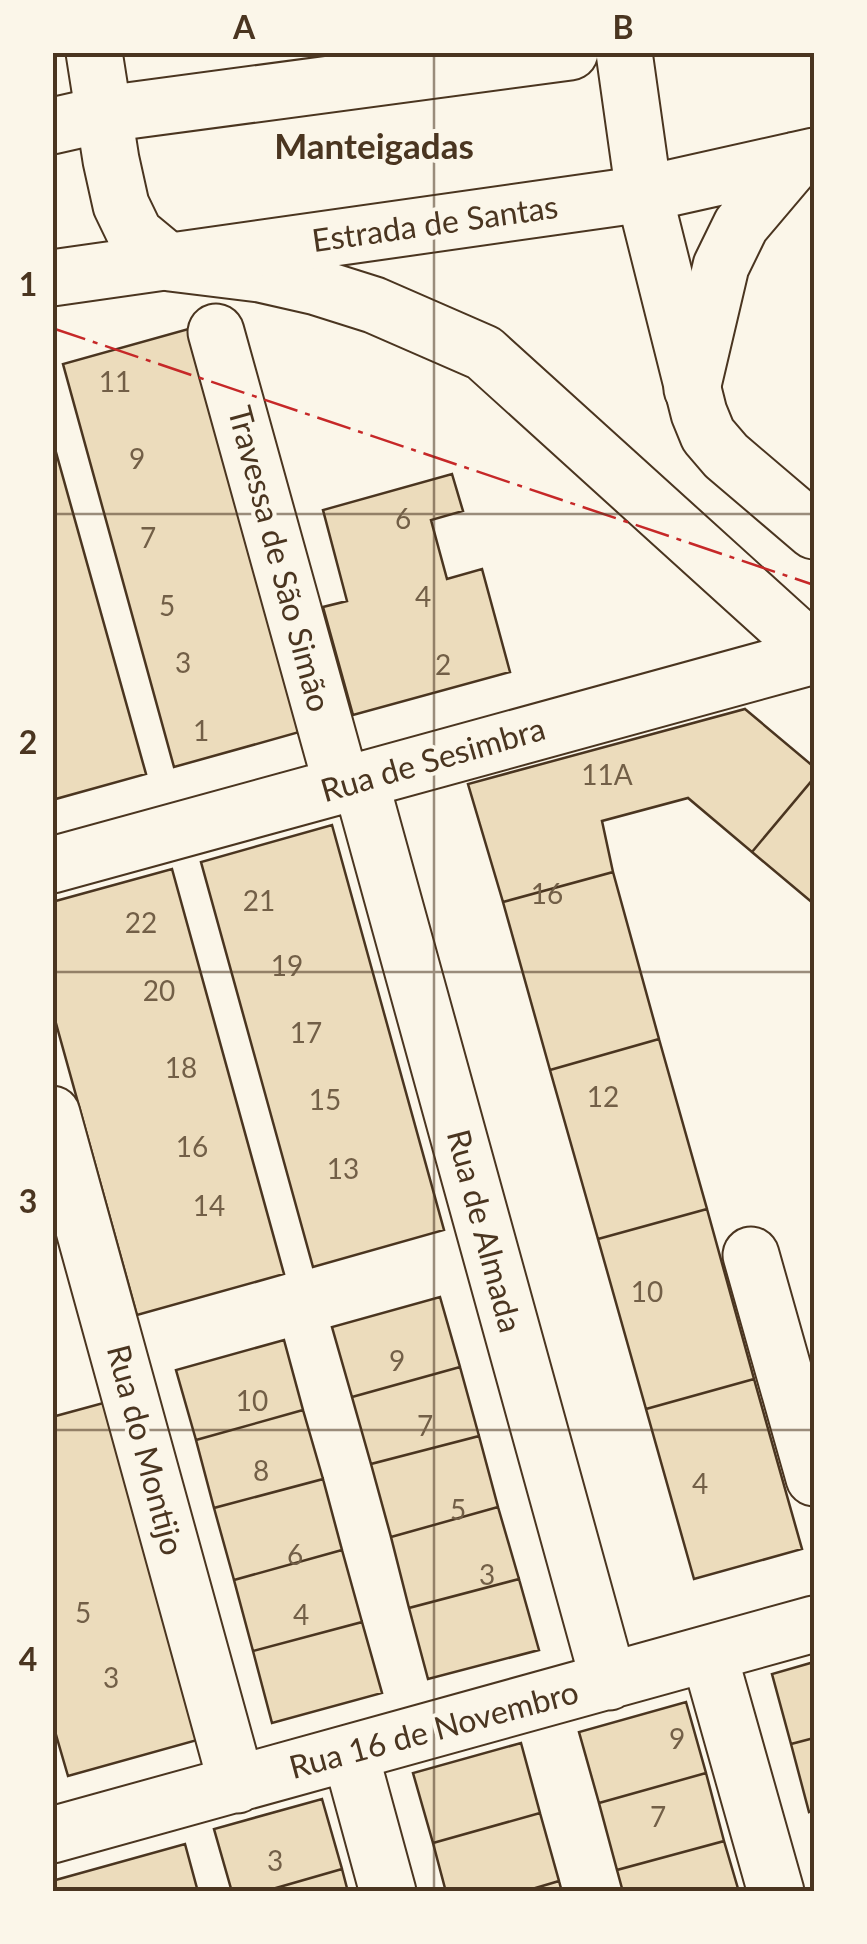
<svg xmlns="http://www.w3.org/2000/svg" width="867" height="1944" viewBox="0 0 867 1944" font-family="Lato,sans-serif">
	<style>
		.building { fill: #ecdcbc; stroke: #4a3520; stroke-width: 2.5 }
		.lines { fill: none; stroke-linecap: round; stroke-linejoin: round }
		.minor-casing { stroke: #4a3520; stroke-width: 59 }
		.secondary-casing { stroke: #4a3520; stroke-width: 59 }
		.minor { stroke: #fbf6e9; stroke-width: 55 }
		.secondary { stroke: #fbf6e9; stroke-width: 55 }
		.power { stroke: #c62828; stroke-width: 2.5; stroke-dasharray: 35 8 5 8; stroke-linecap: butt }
		.grid { fill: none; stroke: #4a3520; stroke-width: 2.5; stroke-opacity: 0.55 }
		.labels { text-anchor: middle; stroke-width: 8; stroke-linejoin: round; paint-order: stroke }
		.number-label { font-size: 28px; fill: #725f47 }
		.street-label { font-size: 32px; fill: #4a3520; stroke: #fbf6e9 }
		.neighbourhood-label { font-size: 35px; font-weight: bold; fill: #4a3520; stroke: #fbf6e9 }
		.neatline { fill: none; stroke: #4a3520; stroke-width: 4 }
		.grid-label { font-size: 32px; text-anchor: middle; font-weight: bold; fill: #4a3520 }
	</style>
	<rect width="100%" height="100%" fill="#fbf6e9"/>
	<path class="building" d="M192,328L303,731L174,767L63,364Z
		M52,438L146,774L52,800Z
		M452,474L463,511L431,520L447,579L482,569L510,672L353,715L323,607L347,601L323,510Z
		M745,709L814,767V778L752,852L688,798L602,821L613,872L503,902L468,784Z
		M814,778V904L752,852Z
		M332,825L444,1230L313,1267L201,862Z
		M172,869L284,1274L137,1315L52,1009V902Z
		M613,872L659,1039L550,1070L503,902Z
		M659,1039L707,1209L598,1239L550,1070Z
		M707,1209L754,1379L646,1409L598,1239Z
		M440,1297L460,1367L352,1397L332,1327Z
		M284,1340L303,1410L196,1440L176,1370Z
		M460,1367L479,1436L371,1464L352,1397Z
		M754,1379L802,1549L694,1579L646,1409Z
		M107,1402L201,1739L68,1776L52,1721V1417Z
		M303,1410L323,1479L214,1508L196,1440Z
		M479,1436L498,1507L391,1537L371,1464Z
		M323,1479L342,1550L234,1580L214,1508Z
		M498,1507L519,1579L409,1608L391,1537Z
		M342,1550L362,1622L253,1651L234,1580Z
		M519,1579L539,1650L428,1679L409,1608Z
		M362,1622L382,1693L272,1723L253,1651Z
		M814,1662V1738L791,1744L772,1674Z
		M686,1702L706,1773L599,1803L579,1732Z
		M814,1738V1810L809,1812L791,1744Z
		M521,1743L540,1813L433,1843L413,1773Z
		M706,1773L724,1841L617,1870L599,1803Z
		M322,1799L342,1869L262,1892H232L214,1829Z
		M540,1813L559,1881L522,1892H446L433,1843Z
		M724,1841L739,1892H623L617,1870Z
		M185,1844L198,1892H52V1881Z
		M342,1869L348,1892H262Z
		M559,1881L562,1892H522Z"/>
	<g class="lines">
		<g class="minor-casing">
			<path id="minor" d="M94,52L111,160L121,205L135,234L170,263L260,274L317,287L374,305L484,353L814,652
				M624,52L644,194L699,413L708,435L726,456L814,531
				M216,332L342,786
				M360,780L609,1682
				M52,865L814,656
				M52,1114L237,1785
				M751,1255L814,1478
				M709,1655L776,1892
				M350,1753L388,1892
				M52,1835L814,1624"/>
		</g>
		<g class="secondary-casing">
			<path id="secondary" d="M52,126L105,114L570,52
				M52,278L644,194L814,156
				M692,389L721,266L741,225L796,160"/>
		</g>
		<use href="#minor" class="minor"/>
		<use href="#secondary" class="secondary"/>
		<path class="power" d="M52,328L814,585"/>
	</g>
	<path class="grid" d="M434,52V1892M52,514H814M52,972H814M52,1430H814"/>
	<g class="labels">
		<g class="number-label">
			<text x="115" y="392">11</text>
			<text x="137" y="469">9</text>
			<text x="403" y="529">6</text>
			<text x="148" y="548">7</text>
			<text x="423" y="607">4</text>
			<text x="167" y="616">5</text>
			<text x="183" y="673">3</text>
			<text x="443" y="675">2</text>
			<text x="201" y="741">1</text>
			<text x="607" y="785">11A</text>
			<text x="547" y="904">16</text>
			<text x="259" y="911">21</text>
			<text x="141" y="933">22</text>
			<text x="287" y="976">19</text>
			<text x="159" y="1001">20</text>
			<text x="306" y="1043">17</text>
			<text x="181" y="1078">18</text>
			<text x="603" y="1107">12</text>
			<text x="325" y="1110">15</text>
			<text x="192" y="1157">16</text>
			<text x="343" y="1179">13</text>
			<text x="209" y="1216">14</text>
			<text x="647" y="1302">10</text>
			<text x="397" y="1371">9</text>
			<text x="252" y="1411">10</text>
			<text x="425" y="1436">7</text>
			<text x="261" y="1481">8</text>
			<text x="700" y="1494">4</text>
			<text x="458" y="1520">5</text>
			<text x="295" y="1565">6</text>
			<text x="487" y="1585">3</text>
			<text x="83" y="1623">5</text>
			<text x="301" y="1625">4</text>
			<text x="111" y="1688">3</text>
			<text x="677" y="1749">9</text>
			<text x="658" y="1827">7</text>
			<text x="275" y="1871">3</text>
		</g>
		<g class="street-label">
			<text transform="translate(435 224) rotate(-8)" y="11">Estrada de Santas</text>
			<text transform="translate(279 559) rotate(75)" y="11">Travessa de São Simão</text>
			<text transform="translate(433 760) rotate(-16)" y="11">Rua de Sesimbra</text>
			<text transform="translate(484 1231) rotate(75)" y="11">Rua de Almada</text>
			<text transform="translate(145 1450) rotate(75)" y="11">Rua do Montijo</text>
			<text transform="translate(434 1730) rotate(-15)" y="11">Rua 16 de Novembro</text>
		</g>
		<g class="neighbourhood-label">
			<text x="374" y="159">Manteigadas</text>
		</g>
	</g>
	<rect width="867" height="1944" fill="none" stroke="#fbf6e9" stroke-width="110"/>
	<rect x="55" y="55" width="757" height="1834" class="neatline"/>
	<g class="grid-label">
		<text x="244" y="39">A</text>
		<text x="623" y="39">B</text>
		<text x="28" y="296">1</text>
		<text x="28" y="754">2</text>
		<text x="28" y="1213">3</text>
		<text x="28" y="1671">4</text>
	</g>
</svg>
